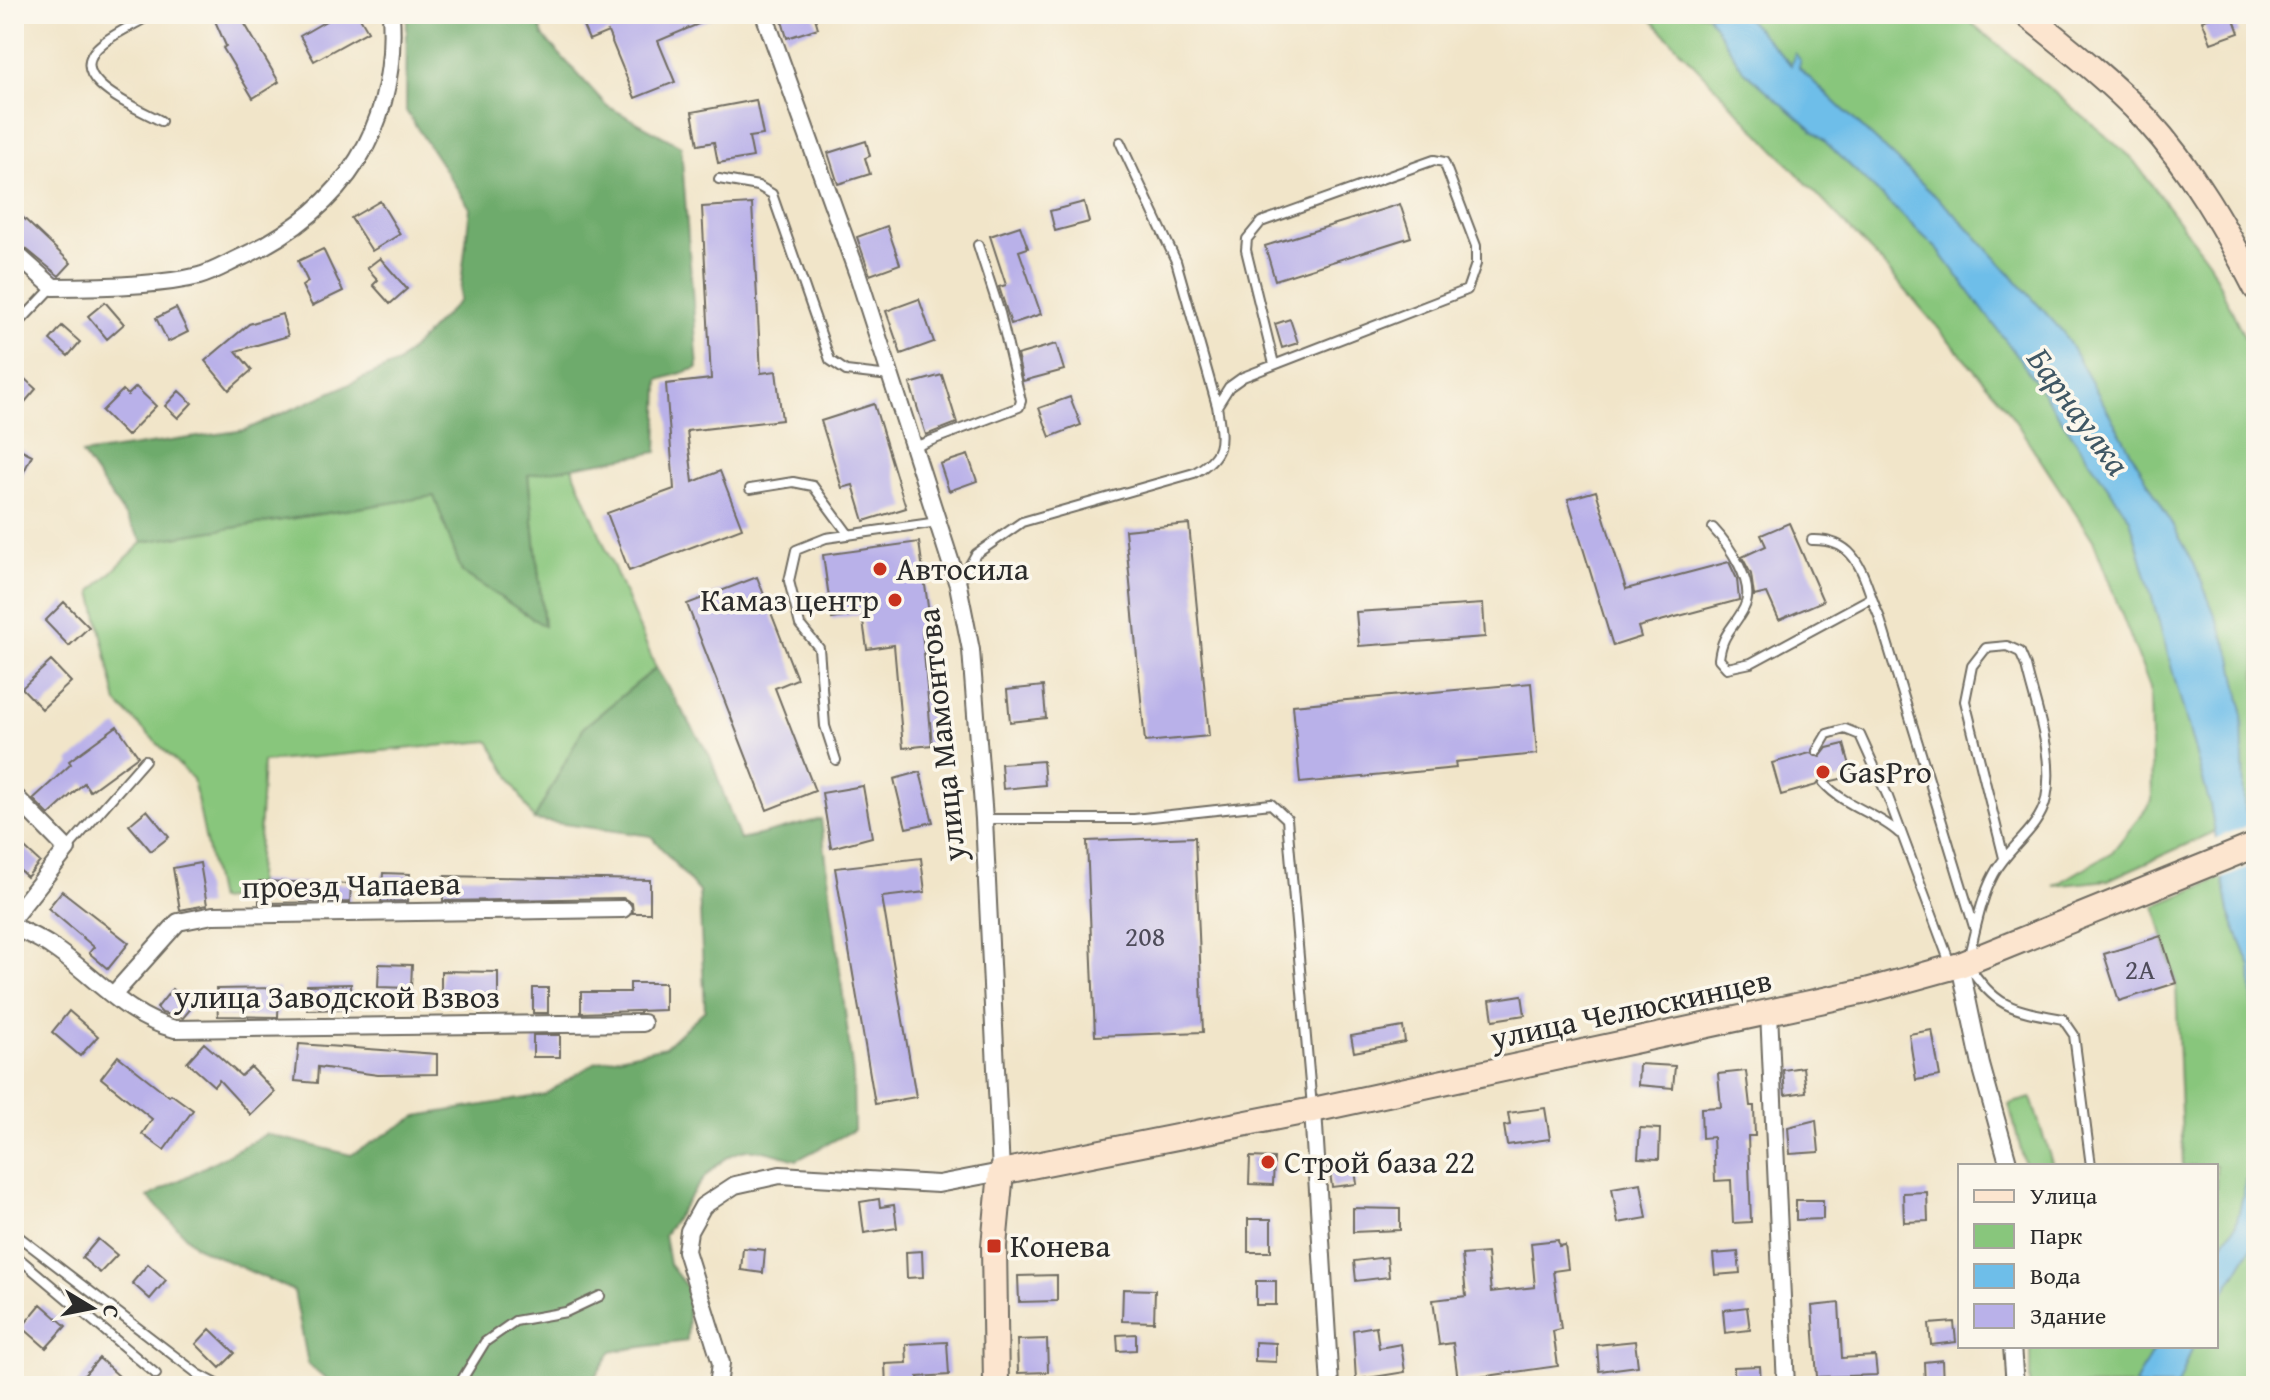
<svg xmlns="http://www.w3.org/2000/svg" width="2270" height="1400" viewBox="0 0 2270 1400" font-family="'Gentium Book Plus',serif">
	<style>
		.green { fill: #88c67c; stroke: #5a7854; stroke-width: 2 }
		.forest { fill: #6eab6c; stroke: #4c6b4c; stroke-width: 2 }
		.water { fill: #6ebee9; stroke: #4c748a; stroke-width: 2 }
		.pier { fill: #f1e5c9 }
		.building { fill: #b9b1e9 }
		.lines { fill: none; stroke-linecap: round; stroke-linejoin: round }
		.lane-casing { stroke: #706c62; stroke-width: 12 }
		.street-casing { stroke: #706c62; stroke-width: 20 }
		.secondary-casing { stroke: #706c62; stroke-width: 28 }
		.lane { stroke: #fff; stroke-width: 8 }
		.street { stroke: #fff; stroke-width: 16 }
		.secondary { stroke: #fce5cf; stroke-width: 24 }
		.poi-dot { fill: #c8321e; stroke: #fbf7ec; stroke-width: 3 }
		.labels { text-anchor: middle; stroke-width: 7; stroke-linejoin: round; paint-order: stroke }
		.number-label { font-size: 28px; fill: #4e4c5a }
		.poi-label { font-size: 32px; fill: #2b2b2b; stroke: #fbf7ec; text-anchor: start }
		.street-label { font-size: 32px; fill: #2b2b2b; stroke: #fbf7ec }
		.water-label { font-size: 34px; font-style: italic; fill: #3f5764; stroke: #fbf7ec }
	</style>
	<rect width="100%" height="100%" fill="#fbf7ec"/>
	<filter id="ink" filterUnits="userSpaceOnUse"><feTurbulence type="fractalNoise" baseFrequency=".0125" numOctaves="2"/><feDisplacementMap in="SourceGraphic" scale="16" xChannelSelector="R" yChannelSelector="G"/><feConvolveMatrix kernelMatrix="1 2 1 2 8 2 1 2 1" color-interpolation-filters="sRGB"/></filter>
	<filter id="wash" filterUnits="userSpaceOnUse"><feTurbulence type="fractalNoise" baseFrequency=".006" numOctaves="4" result="noise"/><feDisplacementMap in="SourceGraphic" scale="32" xChannelSelector="R" yChannelSelector="G"/><feGaussianBlur stdDeviation="1.8" result="paint"/><feColorMatrix in="noise" values="0 0 0 0 0 0 0 0 0 0 0 0 0 0 0 0 0 1.4 0 .05"/><feComposite in="paint" operator="in"/></filter>
	<g filter="url(#wash)">
		<rect width="100%" height="100%" fill="#f1e5c9"/>
		<path class="green" d="M1646,14H1961L2131,157L2209,262L2256,362V813L2108,880L2054,886L2112,852L2152,801L2150,688L2093,540L2004,404L1882,263Z
			M571,465L656,668L584,727L534,820L489,741L263,762L256,896L218,900L193,779L117,703L92,591L143,542L434,496L462,572L544,624L528,474Z
			M2256,863V1386H2030V1346H2216V1166H2183L2176,983L2155,906Z
			M2031,1098L2053,1166H2025L2009,1104Z"/>
		<path class="forest" d="M407,14H536L543,36L607,106L681,146L698,368L659,380L657,452L528,475L544,626L462,572L434,496L143,542L82,454L245,430L398,363L459,301L470,208L406,111Z
			M656,668L710,756L740,840L821,819L853,1075L854,1130L797,1160C783,1157 762,1148 747,1150C709,1156 685,1207 664,1235L669,1264L689,1290L687,1341L612,1351L589,1386H333L308,1364L294,1291L196,1247L148,1197L266,1134L351,1155L417,1116L544,1095L596,1062L665,1047L705,1010L699,892L651,836L534,820L584,727Z"/>
		<path class="water" d="M1707,14H1743L1791,65L1795,53L1800,60L1799,68L1963,222L2063,332L2194,563L2232,657L2242,705L2244,806L2256,835V1096L2251,967L2229,912L2210,805L2130,519L2018,357L1938,250L1819,136L1744,71Z
			M2256,1141V1240L2216,1307V1254L2236,1224Z
			M2155,1346H2193L2178,1386H2134Z"/>
		<path class="pier" d="M2255,822L2256,865L2219,880L2212,840Z"/>
		<g id="blocks">
			<path class="building" d="M212,14H239L279,82L253,98L223,48L226,46Z
				M338,14H358L368,31L314,61L300,36Z
				M578,14H722L658,41L675,82L635,98L608,32L589,40Z
				M780,14H814L818,28L787,38Z
				M2218,14H2232L2239,33L2211,43L2202,20Z
				M756,100L763,135L749,137L753,157L718,163L714,142L698,145L692,112Z
				M866,141L870,156L865,158L870,174L838,184L828,153Z
				M380,201L400,234L372,251L351,218Z
				M1084,202L1089,222L1055,231L1050,211Z
				M752,204L761,373L776,371L782,420L687,431L693,482L720,471L742,528L629,571L607,513L674,489L666,384L711,379L702,207Z
				M1400,204L1411,237L1275,280L1265,246Z
				M14,209L71,263L59,276L14,239Z
				M887,226L900,264L870,275L857,237Z
				M1020,226L1028,248L1019,251L1041,314L1011,324L999,287L1006,285L990,236Z
				M323,249L343,291L312,306L302,286L308,282L298,261Z
				M380,258L407,289L390,304L373,285L378,280L367,268Z
				M919,299L934,342L901,354L886,311Z
				M105,302L124,324L107,339L88,316Z
				M176,308L188,332L168,342L156,318Z
				M282,314L288,336L236,351L252,370L229,390L205,361L249,324Z
				M1290,319L1298,343L1282,348L1275,324Z
				M62,326L80,342L68,356L50,340Z
				M1056,344L1064,370L1023,381L1017,355Z
				M14,369L36,389L14,415Z
				M942,375L957,423L926,435L910,384Z
				M136,387L156,406L127,436L102,411L123,390L128,395Z
				M179,391L192,403L178,418L165,406Z
				M1070,397L1081,425L1050,437L1039,408Z
				M874,404L906,508L864,521L853,485L842,488L821,421Z
				M14,446L32,455L14,492Z
				M968,455L977,481L949,491L940,464Z
				M1596,491L1626,589L1729,562L1737,579L1739,600L1638,627L1641,637L1613,646L1568,499Z
				M1789,523L1823,601L1779,620L1767,593L1754,596L1751,574L1742,557L1766,546L1761,535Z
				M1189,524L1209,736L1145,742L1125,530Z
				M919,542L931,628L922,630L932,745L903,748L894,645L867,649L862,614L832,619L823,555Z
				M757,577L797,679L775,688L815,791L767,810L687,604Z
				M64,602L89,627L69,646L45,621Z
				M1483,604L1485,637L1359,646L1356,612Z
				M51,661L71,682L42,709L22,688Z
				M1531,683L1537,754L1455,762L1456,768L1300,783L1293,705Z
				M1043,686L1046,718L1010,722L1007,690Z
				M117,726L138,756L90,791L84,783L49,815L33,799L71,764L69,761Z
				M1844,744L1853,776L1832,781L1823,776L1817,785L1781,795L1772,763L1810,753L1820,757L1827,748Z
				M1043,761L1045,785L1003,789L1001,764Z
				M920,772L933,822L906,828L894,779Z
				M863,786L872,837L831,848L822,793Z
				M147,810L169,837L151,851L129,825Z
				M1195,837L1203,1032L1095,1036L1087,841Z
				M14,838L40,862L27,877L14,865Z
				M921,858L925,892L882,897L916,1097L875,1104L835,868Z
				M200,863L207,905L180,910L173,868Z
				M383,873L410,874L408,901L381,902Z
				M443,876L650,880V913H633L632,903L623,898L443,901Z
				M259,881L351,884L350,902L259,903Z
				M62,891L129,943L108,969L89,953L94,947L48,908Z
				M2161,936L2176,983L2119,1001L2104,954Z
				M379,964L412,965L411,988L378,987Z
				M441,971L498,972V996H461V1002H441Z
				M630,983H665V1010L581,1013V992H630Z
				M351,984L352,1009L307,1010V985Z
				M279,988L278,1017L218,1016L216,989Z
				M533,988H548V1013H533Z
				M172,989L192,1007L183,1018L162,1013L157,1008Z
				M1522,995L1525,1015L1493,1020L1490,1000Z
				M69,1011L98,1036L80,1056L52,1032Z
				M1403,1027L1405,1042L1354,1052L1351,1036Z
				M1932,1030L1940,1076L1916,1080L1909,1034Z
				M533,1035H560V1057H533Z
				M204,1043L241,1076L251,1067L275,1092L251,1115L219,1080L214,1086L187,1062Z
				M299,1044L437,1054V1074L378,1075L318,1067L317,1083L295,1081Z
				M118,1056L169,1096L171,1094L193,1110L164,1150L142,1134L152,1119L101,1078Z
				M1639,1064L1675,1066L1673,1088L1638,1085Z
				M1803,1067L1806,1092L1785,1095L1783,1070Z
				M1746,1071L1750,1106H1754L1755,1136H1748L1751,1222L1733,1223L1731,1180L1715,1181L1713,1137L1702,1138L1701,1108L1721,1107L1718,1074Z
				M1545,1108L1550,1139L1507,1145L1504,1126L1510,1125L1508,1113Z
				M1816,1120L1819,1152L1790,1154L1788,1127Z
				M1640,1128L1660,1129L1659,1159L1638,1158Z
				M1250,1157L1274,1158L1273,1185L1249,1184Z
				M1354,1163L1357,1184L1332,1187L1329,1166Z
				M1641,1183L1647,1218L1618,1223L1612,1188Z
				M1927,1192L1928,1221L1904,1222L1903,1193Z
				M879,1199L880,1207L894,1205L897,1228L864,1233L860,1202Z
				M1796,1200H1823V1219L1796,1220Z
				M1353,1208L1400,1209V1230L1353,1232Z
				M1248,1219H1271V1252H1248Z
				M98,1239L117,1255L100,1273L82,1258Z
				M1558,1240L1559,1246L1565,1245L1568,1269L1553,1271L1561,1329L1553,1331L1558,1366L1458,1380L1453,1343L1439,1345L1433,1300L1466,1296L1462,1255L1487,1253L1491,1292L1535,1287L1531,1243Z
				M743,1248L765,1250L763,1273L741,1270Z
				M922,1251L923,1277L907,1278L906,1252Z
				M1738,1252L1740,1273L1715,1275L1713,1254Z
				M1387,1257L1389,1277L1356,1281L1354,1261Z
				M148,1264L166,1280L150,1299L132,1283Z
				M1057,1275V1301L1019,1302L1018,1276Z
				M1256,1281H1276V1305H1256Z
				M1123,1289L1155,1290L1154,1322L1122,1321Z
				M1839,1303L1842,1358L1875,1356L1877,1375L1817,1377L1812,1306Z
				M41,1304L66,1326L46,1348L22,1327Z
				M1747,1307L1750,1330L1725,1333L1723,1310Z
				M1954,1322L1956,1342L1931,1345L1929,1324Z
				M1376,1326L1379,1348L1401,1344L1405,1372L1356,1380L1353,1330Z
				M210,1329L235,1353L220,1368L196,1344Z
				M1136,1334V1350L1118,1351L1117,1335Z
				M1047,1339L1048,1372L1018,1373L1017,1340Z
				M1635,1341L1638,1366L1599,1371L1597,1345Z
				M947,1342L949,1375L918,1377L919,1386H886L885,1364L907,1363L906,1344Z
				M1255,1342L1276,1343V1362L1255,1361Z
				M99,1358L120,1377L112,1386H75Z
				M1942,1360L1943,1386H1925L1924,1362Z
				M1760,1366L1761,1386H1734V1367Z"/>
		</g>
	</g>
	<g filter="url(#ink)">
		<use href="#blocks" fill-opacity="0" stroke="#706c62" stroke-width="2"/>
		<g class="lines">
			<g class="lane-casing">
				<path id="lane" d="M152,14C136,24 117,32 103,43C58,78 138,108 161,121
					M1120,142L1176,261L1217,406
					M719,179L758,186L772,194L830,360L846,371L890,376
					M14,328L53,287
					M914,447L1019,407L1021,401L1000,313L978,245
					M750,489L793,482L813,486L849,535
					M1713,528C1728,544 1757,584 1744,608C1733,629 1722,633 1719,659L1727,668L1751,663L1871,598
					M1812,540C1861,539 1862,578 1879,616L1975,930
					M959,584L976,554L1022,522L1194,473C1227,455 1222,440 1217,406L1229,387L1243,377L1467,290L1476,264V246L1444,162L1434,160L1261,222L1247,239L1246,250L1274,364
					M1817,751L1827,734L1845,729L1860,735L1888,797L1950,963
					M836,760L825,726L819,648L800,625L789,581L796,550L826,538L938,522
					M1824,783C1844,806 1877,813 1899,833
					M984,819H1134L1271,804L1287,819L1312,1107
					M67,849L145,760
					M2004,858L1965,701L1972,666L1986,648L2007,646L2020,652L2026,666C2036,709 2055,755 2046,799C2039,830 2008,847 1994,874C1980,900 1975,934 1967,963C1995,1008 2013,1010 2063,1019L2074,1035L2091,1166
					M14,1233L198,1374L221,1386
					M14,1254L156,1374
					M458,1386L485,1342L515,1321L566,1312L600,1296"/>
			</g>
			<g class="street-casing">
				<path id="street" d="M14,252L53,287C96,287 159,286 199,276C214,272 230,262 244,256C345,208 398,127 391,14
					M14,795L67,849L14,916
					M14,927C27,933 41,939 52,947C93,974 126,1017 175,1029L643,1023
					M1960,965L1981,1065L2009,1166
					M113,995L178,922L213,915L623,909
					M1769,1012L1786,1386
					M1313,1110L1330,1386
					M2012,1346L2015,1386
					M718,1386L721,1363L686,1251L689,1231L703,1206L735,1185L780,1175L938,1184L1001,1172L984,819L971,650L958,585L858,275L764,14"/>
			</g>
			<g class="secondary-casing">
				<path id="secondary" d="M2026,14C2067,47 2110,81 2146,119C2192,169 2225,228 2256,288
					M996,1386L994,1246L1001,1172L1313,1110L1866,991L1960,965L2256,845"/>
			</g>
			<use href="#lane" class="lane"/>
			<use href="#street" class="street"/>
			<use href="#secondary" class="secondary"/>
		</g>
	</g>
	<g class="poi-dot">
		<circle cx="880" cy="569" r="8"/>
		<circle cx="895" cy="600" r="8"/>
		<circle cx="1823" cy="772" r="8"/>
		<circle cx="1268" cy="1162" r="8"/>
		<rect x="986" y="1238" width="16" height="16" rx="4"/>
	</g>
	<g class="labels">
		<g class="number-label">
			<text x="1145" y="946">208</text>
			<text x="2140" y="979">2А</text>
		</g>
		<g class="poi-label">
			<text x="896" y="580">Автосила</text>
			<text x="879" y="611" text-anchor="end">Камаз центр</text>
			<text x="1839" y="783">GasPro</text>
			<text x="1284" y="1173">Строй база 22</text>
			<text x="1010" y="1257">Конева</text>
		</g>
		<g class="street-label">
			<text transform="translate(941 735) rotate(-96)" y="11">улица Мамонтова</text>
			<text transform="translate(351 885) rotate(-1)" y="11">проезд Чапаева</text>
			<text x="337" y="1008">улица Заводской Взвоз</text>
			<text transform="translate(1631 1009) rotate(-12)" y="11">улица Челюскинцев</text>
		</g>
		<g class="water-label">
			<text transform="translate(2079 411) rotate(54)" y="12">Барнаулка</text>
		</g>
	</g>
	<rect width="2270" height="1400" fill="none" stroke="#fbf7ec" stroke-width="48"/>
	<rect x="1958" y="1164" width="260" height="184" fill="#fbf7ec" stroke="#a8a59f" stroke-width="2"/>
	<rect x="1974" y="1190" width="40" height="12" fill="#fce5cf" stroke="#a8a59f" stroke-width="2"/>
	<text x="2030" y="1204" font-size="24" fill="#2b2b2b">Улица</text>
	<rect x="1974" y="1224" width="40" height="24" fill="#88c67c" stroke="#a8a59f" stroke-width="2"/>
	<text x="2030" y="1244" font-size="24" fill="#2b2b2b">Парк</text>
	<rect x="1974" y="1264" width="40" height="24" fill="#6ebee9" stroke="#a8a59f" stroke-width="2"/>
	<text x="2030" y="1284" font-size="24" fill="#2b2b2b">Вода</text>
	<rect x="1974" y="1304" width="40" height="24" fill="#b9b1e9" stroke="#a8a59f" stroke-width="2"/>
	<text x="2030" y="1324" font-size="24" fill="#2b2b2b">Здание</text>
	<g transform="translate(92 1308) rotate(100)" stroke="#fbf7ec" stroke-width="6" paint-order="stroke">
	<path d="M0-6L14 30L0 20L-14 30Z" fill="#2b2b2b"/>
	<text y="-12" font-size="22" font-weight="bold" text-anchor="middle" fill="#2b2b2b">С</text>
	</g>
</svg>
